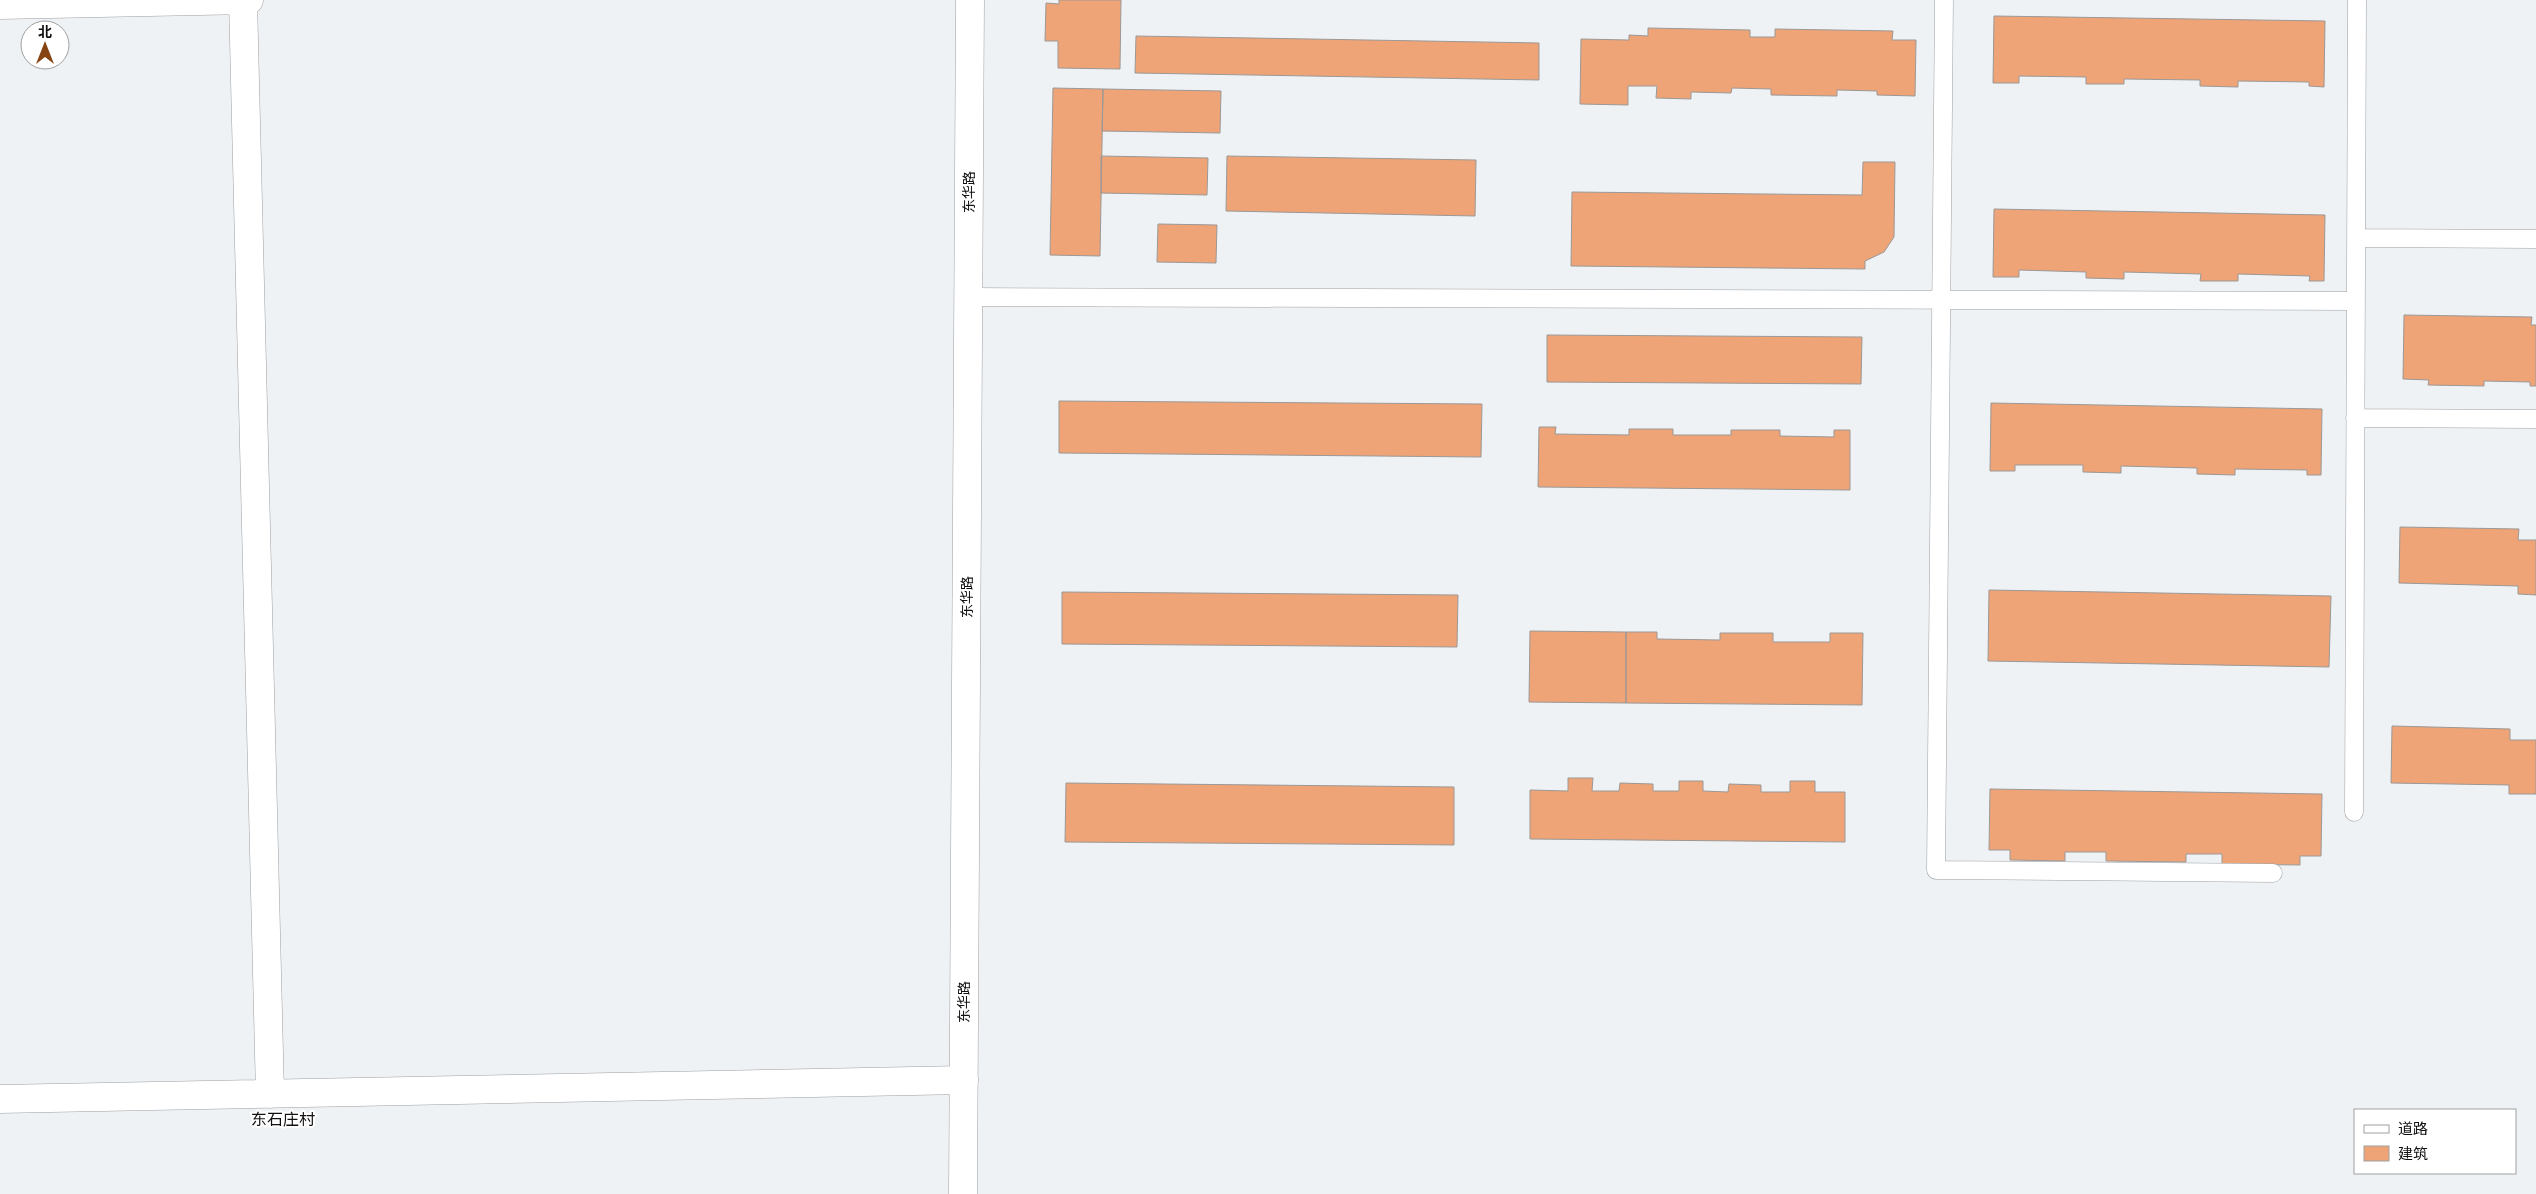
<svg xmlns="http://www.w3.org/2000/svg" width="2536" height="1194" viewBox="0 0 2536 1194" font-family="'Noto Sans','Noto Sans SC',sans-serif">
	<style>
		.building { fill: #eea477; stroke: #9b9896 }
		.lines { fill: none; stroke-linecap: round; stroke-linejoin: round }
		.lane-casing { stroke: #9d9fa2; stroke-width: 19 }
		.street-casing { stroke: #9d9fa2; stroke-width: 29 }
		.secondary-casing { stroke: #9d9fa2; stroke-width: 29 }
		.lane { stroke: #fff; stroke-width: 18 }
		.street { stroke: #fff; stroke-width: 28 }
		.secondary { stroke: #fff; stroke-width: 28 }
		.labels { text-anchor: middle; stroke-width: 4; stroke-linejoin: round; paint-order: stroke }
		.street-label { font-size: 14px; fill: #101112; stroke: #fff }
		.quarter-label { font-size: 16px; fill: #101112; stroke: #fff }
	</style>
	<rect width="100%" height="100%" fill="#eff2f5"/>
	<path class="building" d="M1059,0H1121L1120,69L1058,68V41H1045L1046,3L1059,4Z
		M1994,16L2325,21L2324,87L2309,86V82L2238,81V87L2200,86V80L2124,79V84H2086V77L2019,76V83H1993Z
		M1648,28L1750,30V37H1775V29L1893,31L1892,40H1916L1915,96L1877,95V91L1837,90V96L1771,95V89L1732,88L1731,93L1691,92V99L1656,98L1657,86H1628V105L1580,104L1581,39L1629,40V35L1648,36Z
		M1136,36L1539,43V80L1135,73Z
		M1053,88L1103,89L1100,256L1050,255Z
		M1103,89L1221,91L1220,133L1102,131Z
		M1101,156L1208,158L1207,195L1101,193Z
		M1227,156L1476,160L1475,216L1226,211Z
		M1863,162H1895L1894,237L1884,252L1865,261V269L1571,266L1572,192L1862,195Z
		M1994,209L2325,215L2324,281H2309L2310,276L2238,274V281H2200L2201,274L2124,272V279L2086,278V272L2019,270V277H1993Z
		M1158,224L1217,225L1216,263L1157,262Z
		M2404,315L2532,317L2531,325H2536V386H2530V382L2484,381V386L2428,385L2429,380L2403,379Z
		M1547,335L1862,337L1861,384L1547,382Z
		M1059,401L1482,404L1481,457L1059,453Z
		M1991,403L2322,409L2321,475H2307V470L2235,469V475L2197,474V468L2121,466V473L2083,472V465H2015V471H1990Z
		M1539,427H1556L1555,434L1629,435V429H1673V435H1731V430H1780V436L1834,437V430H1850V490L1538,487Z
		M2400,527L2519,529L2518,540H2536V595L2518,594V586L2399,583Z
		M1989,590L2331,596L2329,667L1988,661Z
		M1062,592L1458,595L1457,647L1062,644Z
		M1530,631L1626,632V703L1529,702Z
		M1626,632H1657V639L1720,640V633H1773V642H1830V633H1863L1862,705L1626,703Z
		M2392,726L2510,729V740H2536V794H2509V785L2391,783Z
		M1568,778H1593L1592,791H1619L1620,783L1653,784V791H1679V781H1703V791L1728,792L1729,784L1761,785V792H1790V781H1815V792H1845V842L1530,839V790L1568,791Z
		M1066,783L1454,787V845L1065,842Z
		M1990,789L2322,794L2321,856H2300V865L2222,864V854H2186V862L2106,861V852H2065V861L2010,860V850H1989Z"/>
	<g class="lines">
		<g class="lane-casing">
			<path id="lane" d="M1944,0L1936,870L2273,873
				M2356,238L2536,239
				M968,297L2356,301
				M2355,418L2536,419
				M2354,812L2357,0"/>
		</g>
		<g class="street-casing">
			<path id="street" d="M243,0L270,1094
				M0,5L249,0
				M0,1099L964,1080"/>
		</g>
		<g class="secondary-casing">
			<path id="secondary" d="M963,1194L970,0"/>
		</g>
		<use href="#lane" class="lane"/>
		<use href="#street" class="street"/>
		<use href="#secondary" class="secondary"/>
	</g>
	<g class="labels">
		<g class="street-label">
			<text transform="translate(969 192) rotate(-90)" y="5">东华路</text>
			<text transform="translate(967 597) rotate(-90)" y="5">东华路</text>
			<text transform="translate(964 1002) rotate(-90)" y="5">东华路</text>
		</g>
		<g class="quarter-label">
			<text x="283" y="1125">东石庄村</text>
		</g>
	</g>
	<rect x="2354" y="1109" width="162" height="65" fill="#ffffff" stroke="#9fa0a0"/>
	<rect x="2364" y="1125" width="25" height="8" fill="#ffffff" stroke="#9fa0a0"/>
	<text x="2398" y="1134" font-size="15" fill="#101112">道路</text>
	<rect x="2364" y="1146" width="25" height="15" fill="#eea477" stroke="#9fa0a0"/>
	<text x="2398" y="1159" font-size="15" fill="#101112">建筑</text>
	<g transform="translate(45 45)"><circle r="24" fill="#ffffff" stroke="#9fa0a0"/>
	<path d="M0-4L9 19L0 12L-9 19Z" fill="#864412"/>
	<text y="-8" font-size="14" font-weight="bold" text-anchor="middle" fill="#101112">北</text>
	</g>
</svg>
